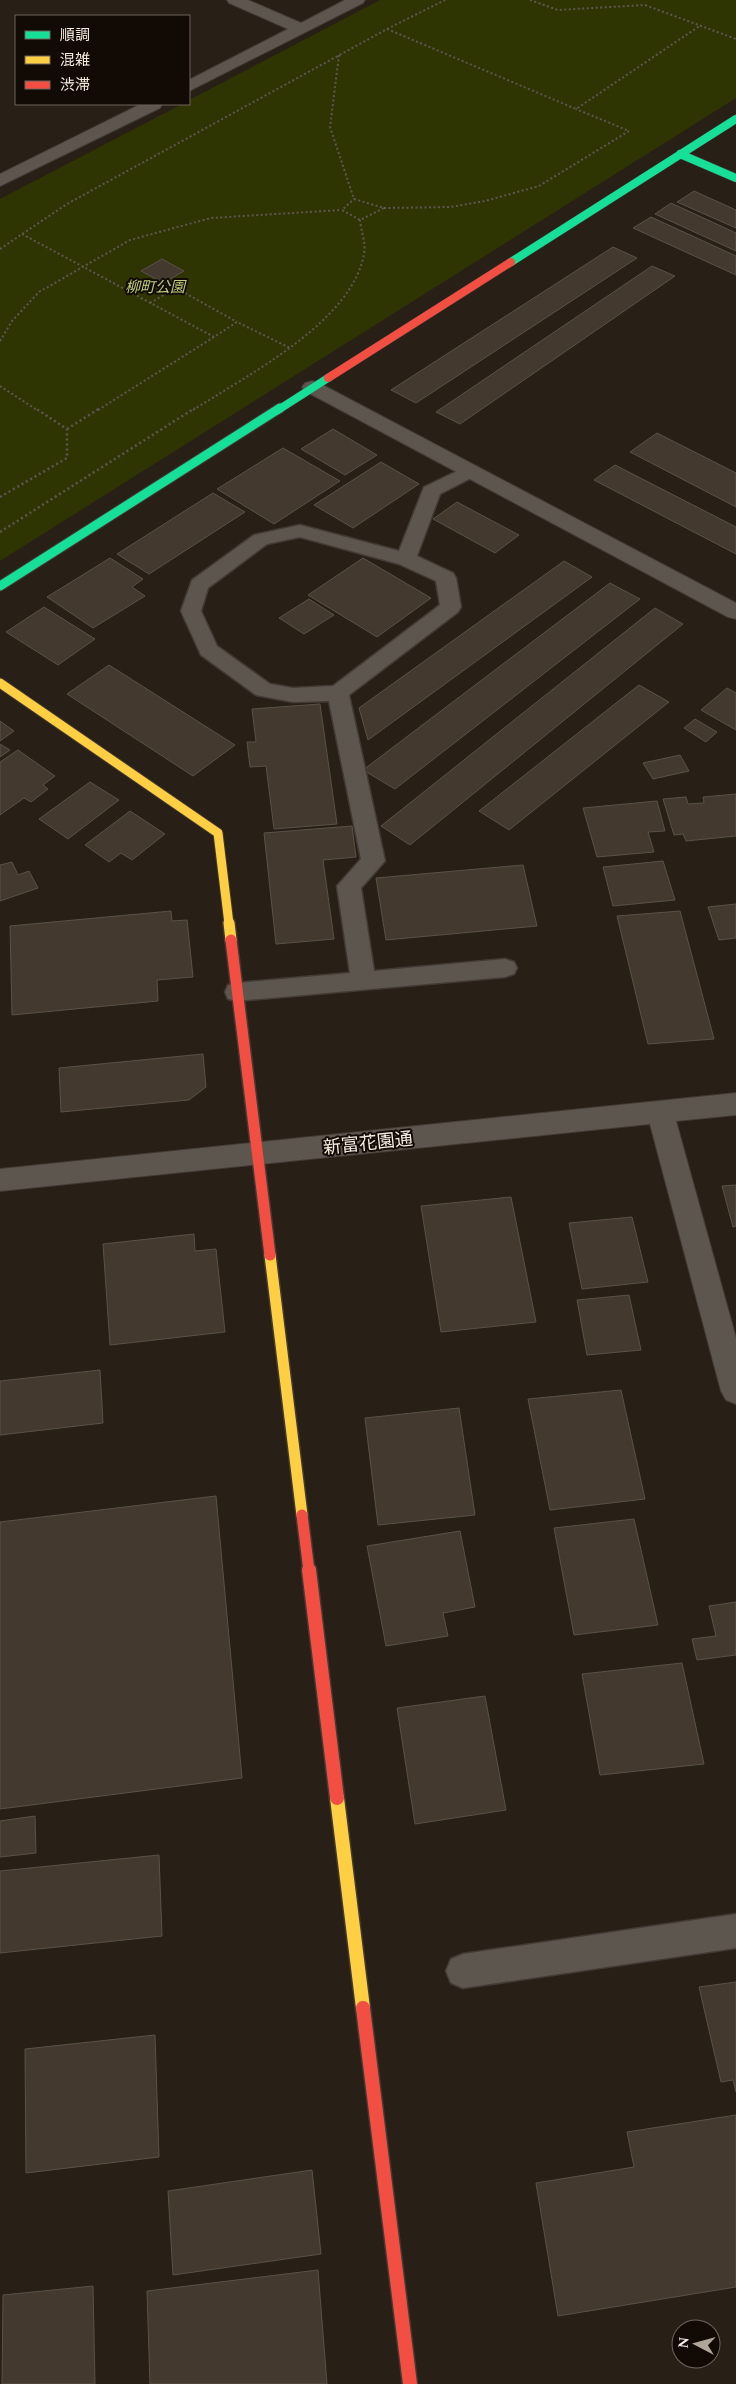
<svg xmlns="http://www.w3.org/2000/svg" width="736" height="2384" viewBox="0 0 736 2384" font-family="Spectral,'Noto Sans JP',serif">
	<style>
		.green { fill: #2f3403 }
		.building { fill: #44392e; stroke: #5a524a }
		.lines { fill: none; stroke-linecap: round; stroke-linejoin: round }
		.lane-casing { stroke: #423a34; stroke-width: 3 }
		.street-casing { stroke: #423a34; stroke-width: 2 }
		.fast-far1-casing { stroke: #423a34; stroke-width: 9 }
		.fast-casing { stroke: #423a34; stroke-width: 11 }
		.slow-far2-casing { stroke: #423a34; stroke-width: 11 }
		.slow-far1-casing { stroke: #423a34; stroke-width: 14 }
		.slow-casing { stroke: #423a34; stroke-width: 17 }
		.jam-far2-casing { stroke: #423a34; stroke-width: 9 }
		.jam-far1-casing { stroke: #423a34; stroke-width: 14 }
		.jam-casing { stroke: #423a34; stroke-width: 17 }
		.path-far1 { stroke: #5e5752; stroke-width: 2; stroke-dasharray: 2 2.5; stroke-linecap: butt }
		.path { stroke: #5e5752; stroke-width: 2.5; stroke-dasharray: 2 3; stroke-linecap: butt }
		.lane { fill: #5d564f; fill-rule: evenodd }
		.street { fill: #5d564f; fill-rule: evenodd }
		.fast-far1 { stroke: #16e098; stroke-width: 8 }
		.fast { stroke: #16e098; stroke-width: 9 }
		.slow-far2 { stroke: #ffcf43; stroke-width: 9 }
		.slow-far1 { stroke: #ffcf43; stroke-width: 11 }
		.slow { stroke: #ffcf43; stroke-width: 14 }
		.jam-far2 { stroke: #f24e42; stroke-width: 8 }
		.jam-far1 { stroke: #f24e42; stroke-width: 11 }
		.jam { stroke: #f24e42; stroke-width: 14 }
		.labels { text-anchor: middle; stroke-width: 4; stroke-linejoin: round; paint-order: stroke }
		.far-park-label { font-size: 15px; font-style: italic; fill: #bfce7d; stroke: #120b05 }
		.street-label { font-size: 18px; fill: #f8ede3; stroke: #120b05 }
	</style>
	<rect width="100%" height="100%" fill="#281f16"/>
	<path class="green" d="M380,0H736V98L0,561V199L182,104H189V100Z"/>
	<path class="building" d="M694,191L736,210V228L677,202Z
		M671,203L736,233V251L655,214Z
		M651,217L736,256V275L633,228Z
		M613,247L637,258L416,403L391,390Z
		M162,259L184,271L163,283L141,271Z
		M652,266L675,276L460,424L436,412Z
		M333,429L377,455L345,475L301,449Z
		M657,433L736,473V507L630,452Z
		M283,448L340,481L274,524L217,489Z
		M381,462L419,484L353,528L314,505Z
		M615,465L736,527V554L594,480Z
		M213,493L245,512L149,574L117,554Z
		M457,502L519,535L495,553L433,519Z
		M110,558L143,579L132,587L145,596L93,628L47,597Z
		M363,558L431,598L377,637L308,595Z
		M564,561L592,577L368,740L359,708Z
		M610,583L640,599L395,789L363,770Z
		M309,599L334,615L304,634L279,618Z
		M44,607L95,639L58,665L6,632Z
		M655,608L683,624L410,845L381,826Z
		M109,665L235,745L193,776L67,694Z
		M639,685L669,702L509,830L479,811Z
		M727,688L736,693V730L701,710Z
		M320,704L337,824L274,829L266,766L250,767L247,742H256L252,709Z
		M695,719L717,732L706,742L684,728Z
		M0,721L14,731L0,741Z
		M0,744L10,750L0,757Z
		M18,750L55,776L43,785L48,789L31,802L24,798L0,815V762Z
		M680,755L689,771L653,779L643,763Z
		M90,782L119,800L68,839L39,819Z
		M736,794V836L686,841L683,834L674,835L663,799L686,797L688,804L704,803L703,797Z
		M657,801L665,831L648,832L654,852L597,857L583,808Z
		M130,811L165,834L132,860L121,853L109,862L85,845Z
		M352,826L356,857L323,860L334,939L276,944L264,833Z
		M663,861L675,900L613,906L603,867Z
		M12,862L18,875L29,871L38,888L0,901V865Z
		M523,865L537,926L386,940L376,878Z
		M736,904V938L719,940L708,907Z
		M171,911L172,921L187,920L193,977L157,980L158,1001L12,1015L10,926Z
		M680,911L714,1039L648,1044L617,916Z
		M203,1054L206,1087L189,1100L61,1112L59,1068Z
		M736,1185V1226L733,1227L722,1186Z
		M511,1197L536,1322L441,1332L421,1206Z
		M632,1217L648,1282L582,1289L569,1223Z
		M194,1234L195,1251L216,1249L225,1332L110,1345L103,1244Z
		M629,1295L641,1350L587,1355L577,1300Z
		M100,1370L103,1423L0,1435V1381Z
		M621,1390L645,1499L550,1510L528,1399Z
		M459,1408L475,1515L378,1525L365,1418Z
		M216,1496L242,1778L0,1809V1522Z
		M634,1519L658,1625L574,1635L554,1528Z
		M460,1531L475,1607L443,1613L448,1636L386,1646L367,1546Z
		M736,1602V1655L697,1660L692,1639L716,1636L709,1606Z
		M682,1663L704,1764L600,1775L582,1674Z
		M485,1696L506,1810L415,1824L397,1708Z
		M35,1816L36,1853L0,1857V1821Z
		M159,1855L162,1936L0,1953V1871Z
		M736,1982V2092L733,2080L721,2082L699,1987Z
		M155,2035L159,2157L26,2173L25,2049Z
		M736,2115V2287L558,2316L536,2183L634,2167L627,2132Z
		M312,2170L321,2254L173,2275L168,2191Z
		M318,2270L327,2384H150L147,2291Z
		M93,2286L95,2384H2L3,2295Z"/>
	<g class="lines">
		<g class="lane-casing">
			<path id="lane" d="M470,465L477,467L480,471L477,475L440,494L417,556L453,573L456,578L461,607L458,612L349,695L385,861L361,888L374,971L505,959L514,962L517,968L514,974L505,977L237,1001L228,999L225,992L228,985L237,983L350,973L337,886L361,859L329,701L293,702L256,695L201,655L181,611L192,580L254,535L300,525L399,551L424,487ZM300,537L399,564L436,581L440,605L333,686L293,688L270,684L217,646L201,611L208,588L267,544Z
				M736,1914V1948L463,1988L451,1983L446,1971L451,1959L463,1954Z"/>
		</g>
		<g class="street-casing">
			<path id="street" d="M227,0H248L301,23L345,0H365L363,3L189,91V80L288,29L229,3Z
				M141,104H162L160,108L0,186V174Z
				M312,381L319,383L736,603V619L728,617L305,391L302,387L305,383Z
				M736,1093V1115L676,1121L736,1338V1404L726,1400L721,1391L650,1124L0,1191V1169Z"/>
		</g>
		<g class="fast-far1-casing">
			<path id="fast-far1" d="M680,154L736,178
				M511,262L736,119
				M278,410L328,378"/>
		</g>
		<g class="fast-casing">
			<path id="fast" d="M0,586L280,408"/>
		</g>
		<g class="slow-far2-casing">
			<path id="slow-far2" d="M0,683L218,833L229,924"/>
		</g>
		<g class="slow-far1-casing">
			<path id="slow-far1" d="M229,923L231,940
				M270,1255L302,1515"/>
		</g>
		<g class="slow-casing">
			<path id="slow" d="M337,1798L363,2008"/>
		</g>
		<g class="jam-far2-casing">
			<path id="jam-far2" d="M328,378L511,262"/>
		</g>
		<g class="jam-far1-casing">
			<path id="jam-far1" d="M231,940L270,1255
				M302,1515L309,1571"/>
		</g>
		<g class="jam-casing">
			<path id="jam" d="M309,1570L337,1798
				M363,2008L410,2384"/>
		</g>
		<path class="path-far1" d="M530,0L558,10L645,5L736,39
			M387,29L576,109L701,25
			M339,55L330,127L354,199
			M354,199L384,208L360,220L342,210Z
			M384,208L450,207L485,201L539,186L629,131L576,109
			M22,234L214,337L237,322L290,348
			M0,249L67,204L387,29L445,0
			M150,303L176,288L237,322
			M0,341L12,321L39,292L130,240L211,218L341,210
			M0,386L37,410
			M98,410L214,337
			M193,410C246,376 352,322 364,254C366,243 361,231 360,220"/>
		<path class="path" d="M67,429L100,408
			M0,497L67,458V429L35,408
			M0,532L195,408"/>
		<use href="#lane" class="lane"/>
		<use href="#street" class="street"/>
		<use href="#fast-far1" class="fast-far1"/>
		<use href="#fast" class="fast"/>
		<use href="#slow-far2" class="slow-far2"/>
		<use href="#slow-far1" class="slow-far1"/>
		<use href="#slow" class="slow"/>
		<use href="#jam-far2" class="jam-far2"/>
		<use href="#jam-far1" class="jam-far1"/>
		<use href="#jam" class="jam"/>
	</g>
	<g class="labels">
		<g class="far-park-label">
			<text x="155" y="292">柳町公園</text>
		</g>
		<g class="street-label">
			<text transform="translate(368 1143) rotate(-6)" y="6">新富花園通</text>
		</g>
	</g>
	<rect x="15" y="15" width="175" height="90" fill="#120b05" stroke="#6e655e"/>
	<rect x="25" y="31" width="25" height="8" fill="#16e098" stroke="#6e655e"/>
	<text x="60" y="40" font-size="15" fill="#f8ede3">順調</text>
	<rect x="25" y="56" width="25" height="8" fill="#ffcf43" stroke="#6e655e"/>
	<text x="60" y="65" font-size="15" fill="#f8ede3">混雑</text>
	<rect x="25" y="81" width="25" height="8" fill="#f24e42" stroke="#6e655e"/>
	<text x="60" y="90" font-size="15" fill="#f8ede3">渋滞</text>
	<g transform="translate(696 2344) rotate(276)"><circle r="24" fill="#120b05" stroke="#6e655e"/>
	<path d="M0-4L9 19L0 12L-9 19Z" fill="#afa59b"/>
	<text y="-8" font-size="14" font-weight="bold" text-anchor="middle" fill="#f8ede3">N</text>
	</g>
</svg>
